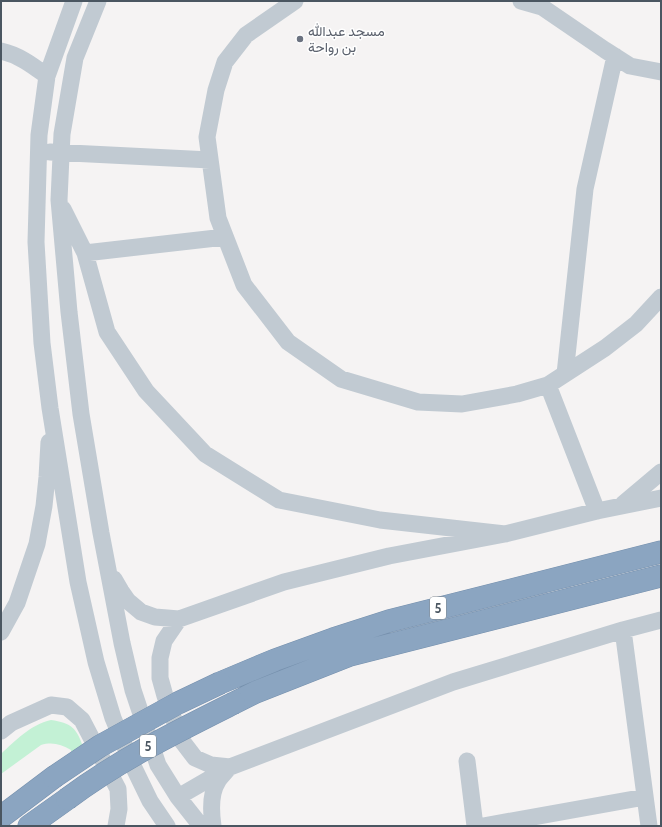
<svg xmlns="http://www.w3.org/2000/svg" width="662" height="827" viewBox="0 0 662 827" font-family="Cabin,Vazirmatn,sans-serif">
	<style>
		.green { fill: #c3f1d5 }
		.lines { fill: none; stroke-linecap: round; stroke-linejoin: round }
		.highway-casing { stroke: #7690ad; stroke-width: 23 }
		.minor { stroke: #c1cad2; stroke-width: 17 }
		.highway { stroke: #8ba5c1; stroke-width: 22 }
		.highway-bridge-casing { stroke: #7690ad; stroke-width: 23; stroke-linecap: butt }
		.highway-bridge { stroke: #8ba5c1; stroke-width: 22 }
		.worship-dot { fill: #6b7280; stroke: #fff; stroke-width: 1.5 }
		.labels { text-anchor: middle; stroke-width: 3; stroke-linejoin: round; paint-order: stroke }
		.shield { fill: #fff; stroke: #808990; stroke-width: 1 }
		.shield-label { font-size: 13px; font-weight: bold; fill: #4a5661 }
		.worship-label { font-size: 14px; fill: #5b616d; stroke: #fff; text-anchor: start }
	</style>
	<rect width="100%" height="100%" fill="#f5f3f3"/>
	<path class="green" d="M51,720C71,723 77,728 83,747L72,755L71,750C61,744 52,742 41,745L1,774V754C16,740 30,725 51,720Z"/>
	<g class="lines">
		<g class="highway-casing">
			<path id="highway" d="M220,683L275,660L333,639L389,621L661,552
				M234,703L256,692L350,655L661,576
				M1,817L54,777
				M29,826L67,799"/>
		</g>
		<path class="minor" d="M74,1L47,76L39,135L36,242L42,343L50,408L78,582L96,662L113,718L134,768L150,801L167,826
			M98,1L75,58L62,134L59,200L69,312L81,414L101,533L122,643L133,690L158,765L178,797L201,826
			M295,1L246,35L225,62L216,90L207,137L218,218L244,285L288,342L341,379L418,402L462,404L517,394L548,385L605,348L636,324L661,297
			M521,1L542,7L605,50L630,66L661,72
			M1,51C19,55 32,65 47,76
			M50,152L210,160
			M63,209L85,253L107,332L146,391L205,454L279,500L380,520L505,534
			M85,253L225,237
			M565,374L585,189L615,56
			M548,385L597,511
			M623,504L661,472
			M114,579L121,591L128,601L141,612L155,617L179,619L284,582L389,556L505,534L597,511L661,498
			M179,619L164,641L160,658V678L165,696L182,741L195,758L211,765L230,767
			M623,630L649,826
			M1,632L17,603L37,544L44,506L47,477L49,442
			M1,731L11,723L51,705L67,707L82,720L118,789L119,809L116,826
			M467,761L475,826
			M178,797L230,767L453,682L623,630L661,620
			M213,826C211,812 210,793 218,781C220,777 224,774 227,770
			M483,826L645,797"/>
		<use href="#highway" class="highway"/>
		<g class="highway-bridge-casing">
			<path id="highway-bridge" d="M54,777L100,746L178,703L220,683
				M67,799C119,760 176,732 234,703"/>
		</g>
		<use href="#highway-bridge" class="highway-bridge"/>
	</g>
	<circle class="worship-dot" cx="300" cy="39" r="4"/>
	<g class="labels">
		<g class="shield">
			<rect x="430" y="597" width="16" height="22" rx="3"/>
			<rect x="140" y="735" width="16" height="22" rx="3"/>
		</g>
		<g class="shield-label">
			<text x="438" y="613">5</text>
			<text x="148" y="751">5</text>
		</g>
		<g class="worship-label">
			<text x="308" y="36">مسجد عبدالله<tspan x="308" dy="16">بن رواحة</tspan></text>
		</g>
	</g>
	<rect width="662" height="827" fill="none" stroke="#4a5661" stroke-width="4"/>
</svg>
